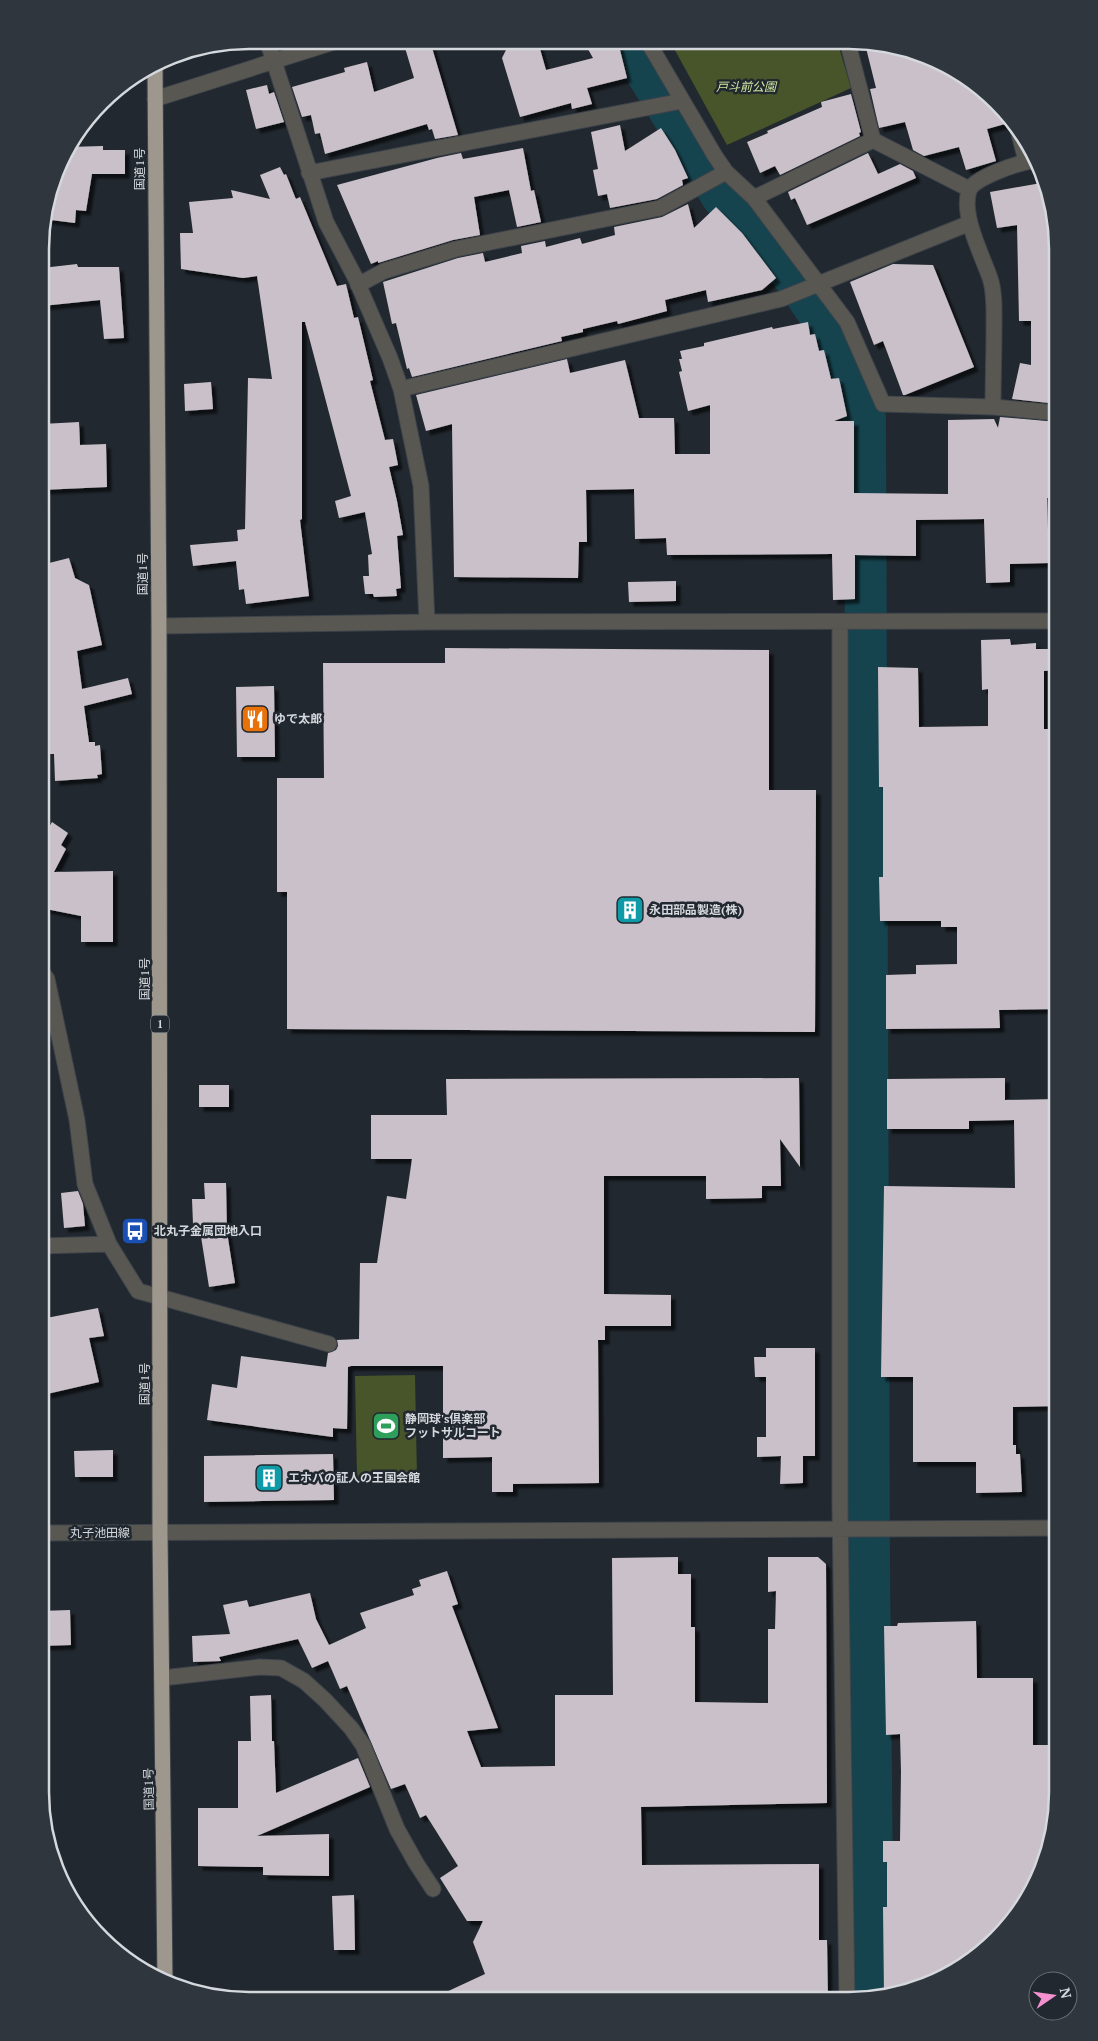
<svg xmlns="http://www.w3.org/2000/svg" width="1098" height="2041" viewBox="0 0 1098 2041" font-family="'PT Serif','Noto Sans JP',serif">
	<style>
		.green { fill: #48542a }
		.lines { fill: none; stroke-linecap: round; stroke-linejoin: round }
		.river { stroke: #15434e; stroke-width: 42 }
		.building { fill: #cac0c9; filter: url(#shadow) }
		.minor-casing { stroke: #3e444b; stroke-width: 17 }
		.highway-casing { stroke: #3e444b; stroke-width: 17 }
		.minor { stroke: #595752; stroke-width: 15 }
		.highway { stroke: #9d978d; stroke-width: 15 }
		.labels { text-anchor: middle; stroke-width: 5; stroke-linejoin: round; paint-order: stroke }
		.shield { fill: #21282f; stroke: #9fa4aa; stroke-width: 1 }
		.shield-label { font-size: 11px; font-weight: bold; fill: #d5d9de }
		.park-label { font-size: 12px; font-style: italic; fill: #d2e7a0; stroke: #21282f }
		.street-label { font-size: 12px; fill: #d5d9de; stroke: #21282f }
		.poi-label { font-size: 12px; font-weight: bold; fill: #d5d9de; stroke: #21282f; text-anchor: start }
		.rim { fill: none; stroke: #d5d9de; stroke-width: 2.5 }
	</style>
	<defs>
		<filter id="shadow"><feDropShadow dx="4.5" dy="4.5" stdDeviation="1" flood-color="#0009"/></filter>
	</defs>
	<rect width="100%" height="100%" fill="#21282f"/>
	<path class="green" d="M671,43L838,44L851,88L727,145Z
		M415,1375L417,1477L357,1478L355,1376Z"/>
	<g class="lines">
		<path class="river" d="M628,42L722,196L751,219L787,267L834,336L865,419L869,1563L873,1997"/>
	</g>
	<path class="building" d="M403,41H430L458,135L435,139L432,129L429,130L427,124L325,154L320,133L315,134L311,115L302,117L292,87L345,72L344,68L367,62L374,92L414,78Z
		M510,42H538L546,70L593,58L584,42H618L627,78L587,88L592,104L572,109L571,103L520,117L502,58Z
		M865,44H890L941,61L987,92L1001,108L1005,124L987,129L996,161L966,170L959,147L924,156L913,150L905,122L879,128L870,89L876,88Z
		M267,85L269,94L274,92L284,122L256,129L246,90Z
		M851,94L861,132L859,133L860,136L780,175L775,166L760,173L747,142L768,133L767,131L822,107L821,102Z
		M620,125L625,151L661,128L675,150L688,178L682,180L683,185L657,199L610,208L607,194L598,196L593,170L598,169L591,132Z
		M103,146V150H125V174H92L86,211L76,210L75,223L43,219L62,156L68,147Z
		M523,148L531,191L534,190L541,222L517,227L509,190L474,197L480,235L453,240L378,263V261L371,264L337,185L437,158L461,153L463,159Z
		M868,153L878,174L900,164L913,171L916,178L807,225L795,198L791,200L788,192Z
		M280,167L284,175L286,174L295,197L296,199L300,197L337,286L346,284L354,318L358,317L373,380L370,381L385,440L393,439L398,465L389,467L397,501L403,535L397,536L401,588L396,589L397,596L374,597L373,594H365L363,576H369L368,555L372,554L365,512L339,518L335,501L351,496L305,322H302V519L300,520L309,596L246,604L244,589L239,590L236,561L193,566L190,545L238,541L237,530L245,529L248,378L272,379L257,276L243,278L181,269L180,233H193L189,202L233,198L231,190L270,199L260,175Z
		M1047,182L1054,228H1053V349L1058,350V404L1012,399L1020,363L1031,365V321H1019L1017,225L997,228L990,192Z
		M688,204L694,228L716,207L742,233L776,278L762,290L708,302L706,290L665,300L667,311L618,324L617,321L583,329V332L561,337L562,341L412,377L409,368L407,369L396,323L392,324L383,282L458,258L483,253L485,262L522,253L521,246L545,241L546,247L580,238L582,244L615,235L614,227L662,217Z
		M77,264L78,267H119L124,338L104,339L100,300L42,306V268Z
		M893,264L933,265L974,367L905,395H903L883,341L874,345L850,282Z
		M808,322L810,335L815,334L819,351L824,350L831,379L839,378L847,416L834,421H854V493L948,494V420L994,419L998,428L1000,417L1058,422V497L1047,498L1049,563L1010,564V582L986,583L984,519L916,520V556L855,555V599L833,600L832,554L667,555L666,538L635,539L634,489L586,490L587,542H579L578,578L454,577L452,424L426,431L416,395L567,359L570,373L625,360L639,418H674L675,454H710V405L688,411L679,372L682,371L679,359H682L680,351L704,346V343L772,327L773,329Z
		M211,382L213,409L185,411L184,384Z
		M79,422L80,445L106,444L107,487L41,490L42,424Z
		M69,558L75,578L89,585L102,645L77,651L82,689L128,678L132,694L84,706L89,742H95V746L100,745L102,774L97,775L98,778L55,781L54,754H50L48,737H44L41,714V565Z
		M676,581V601L629,602L628,582Z
		M1010,639L1011,645L1036,643V649H1058V670L1044,671V729H1058V1009L999,1010L1000,1028L886,1029V975L916,974V965L957,964V927H941V921H880L879,877H883V787H879L878,667L918,668L919,727L988,726V689L982,690L981,640Z
		M445,648L769,650V790H816L815,1032L287,1029V892H277V778H324L323,663H445Z
		M274,686L275,757H237L236,687Z
		M52,822L68,833L61,845L66,849L54,872L113,871V942H81V916L41,908V832L45,834Z
		M799,1078L800,1167L780,1139L781,1186H762V1198L706,1199V1176H604V1294L671,1295V1326H605V1340H598L599,1483L513,1484V1492H492V1457L443,1458V1366H351L348,1367L347,1429L333,1428V1437L207,1420L212,1384L237,1388L241,1356L326,1367L328,1353L336,1350L338,1346L337,1340L359,1339L360,1263H377L387,1196L406,1199L412,1159H371V1115H447L446,1079Z
		M1005,1078V1100L1058,1099V1406L1013,1407V1445H1016V1454H1020L1022,1492L976,1493V1462H913V1377H881L884,1186L1015,1188L1014,1120L969,1121V1129H887V1079Z
		M199,1085H229V1107H199Z
		M204,1183H226L227,1232L235,1283L209,1287L199,1224H193L192,1199H205Z
		M78,1191L83,1204L85,1226L64,1228L61,1193Z
		M98,1308L104,1336L89,1338L99,1382L47,1394L40,1363L41,1319Z
		M766,1348H815V1456H803V1483L780,1484L781,1456L757,1457V1437H766V1377H755L754,1357H766Z
		M113,1450V1477H75L74,1451Z
		M333,1454L334,1500L204,1502V1456Z
		M678,1557V1574H691V1627H695V1702L768,1703V1629H775L776,1591L768,1592V1557H818L826,1564L827,1803L641,1807L642,1865L819,1864V1940H827L828,2001L429,2000L485,1974L473,1942L483,1921H467L440,1878L458,1866L426,1815L420,1818L405,1784L391,1789L347,1686L340,1689L328,1661L312,1668L298,1639L219,1657L221,1661L193,1662L192,1636L230,1634L223,1605L247,1600L249,1607L310,1593L316,1619L329,1645L366,1628L360,1613L414,1595L412,1589L421,1586L419,1580L447,1571L458,1604L452,1606L498,1728L467,1731L481,1767L555,1766V1695H613L612,1558Z
		M70,1610L71,1645L40,1646V1611Z
		M976,1621L977,1678H1033V1745H1058V1806L1042,1872L1015,1920L976,1958L917,1990L884,1995L883,1907H887V1862H883V1841H900L901,1772L900,1734L886,1735L884,1626H897L898,1623Z
		M271,1695L272,1741H274L276,1793L358,1758L370,1787L257,1836L329,1834V1876L263,1875V1867L198,1866V1808H238V1741H251L250,1696Z
		M354,1895L355,1950H334L332,1896Z"/>
	<g class="lines">
		<g class="minor-casing">
			<path id="minor" d="M267,40L326,222L355,277L390,358L401,389L421,486L427,622
				M648,42L715,156L726,172L754,198L847,322L883,404L993,407L1058,413
				M848,44L873,140L969,189
				M155,99L337,41
				M1017,126L1026,161
				M309,173L682,101
				M754,198L873,140
				M358,285L384,271L456,249L660,208L726,172
				M401,389L781,299L970,223
				M993,407C993,380 994,354 994,327C994,311 995,293 990,278C982,255 961,215 969,191C973,177 1022,162 1036,160
				M840,622V1508L847,2001
				M159,626L427,622L1058,621
				M41,971L47,979L77,1120L85,1184L109,1244L138,1291L329,1344
				M41,1246L109,1244
				M40,1533L1058,1528
				M162,1678L260,1667L281,1668L304,1681L325,1700L351,1728L363,1745L397,1829L416,1863L433,1889"/>
		</g>
		<g class="highway-casing">
			<path id="highway" d="M155,65L159,626L160,1533L165,1983"/>
		</g>
		<use href="#minor" class="minor"/>
		<use href="#highway" class="highway"/>
	</g>
	<defs>
		<g id="restaurant-square" transform="scale(1.4375)"><rect x="-9" y="-9" width="18" height="18" rx="4" fill="#e8710a" stroke="#21282f"/><path d="M-5-6h1v4h1v-4h1v4h1v-4h1v5L-1.5 .5V6h-2V.5L-5-1ZM5-6V6H3V1.5H1.5Q1.5-4 5-6Z" fill="#fff"/></g>
		<g id="building-square" transform="scale(1.4375)"><rect x="-9" y="-9" width="18" height="18" rx="4" fill="#0f9aa8" stroke="#21282f"/><path d="M-4-6H4V6H1V3H-1V6H-4ZM-2.5-4.3h1.7v1.8h-1.7ZM.8-4.3h1.7v1.8H.8ZM-2.5-1h1.7V.8h-1.7ZM.8-1h1.7V.8H.8Z" fill="#fff"/></g>
		<g id="bus-square" transform="scale(1.4375)"><rect x="-9" y="-9" width="18" height="18" rx="4" fill="#1a4fb4" stroke="#21282f"/><path d="M-5-6H5V4H4V6H2V4H-2V6H-4V4H-5ZM-3.5-4V0h7V-4ZM-3.5 1.2v1.5H-2V1.2ZM2 1.2v1.5H3.5V1.2Z" fill="#fff"/></g>
		<g id="stadium-square" transform="scale(1.4375)"><rect x="-9" y="-9" width="18" height="18" rx="4" fill="#2e9e5b" stroke="#21282f"/><path d="M0-5a6.5 5 0 1 0 0 10a6.5 5 0 1 0 0-10ZM-3.5-1.8h7v3.6h-7Z" fill="#fff"/></g>
	</defs>
	<g fill-rule="evenodd">
		<use href="#restaurant-square" x="255" y="719"/>
		<use href="#building-square" x="630" y="910"/>
		<use href="#bus-square" x="135" y="1231"/>
		<use href="#stadium-square" x="386" y="1426"/>
		<use href="#building-square" x="269" y="1478"/>
	</g>
	<g class="labels">
		<rect class="shield" x="151" y="1015.5" width="18" height="17" rx="4"/>
		<g class="shield-label">
			<text x="160" y="1028">1</text>
		</g>
		<g class="park-label">
			<text x="746" y="91">戸斗前公園</text>
		</g>
		<g class="street-label">
			<text transform="translate(140 169) rotate(-90)" y="4">国道1号</text>
			<text transform="translate(143 574) rotate(-90)" y="4">国道1号</text>
			<text transform="translate(145 979) rotate(-90)" y="4">国道1号</text>
			<text transform="translate(145 1384) rotate(-90)" y="4">国道1号</text>
			<text x="100" y="1537">丸子池田線</text>
			<text transform="translate(149 1789) rotate(-91)" y="4">国道1号</text>
		</g>
		<g class="poi-label">
			<text x="274" y="723">ゆで太郎</text>
			<text x="649" y="914">永田部品製造(株)</text>
			<text x="154" y="1235">北丸子金属団地入口</text>
			<text x="405" y="1423">静岡球's倶楽部<tspan x="405" dy="14">フットサルコート</tspan></text>
			<text x="288" y="1482">エホバの証人の王国会館</text>
		</g>
	</g>
	<path d="M0 0H1098V2041H0ZM249 49H849A200 200 0 0 1 1049 249V1792A200 200 0 0 1 849 1992H249A200 200 0 0 1 49 1792V249A200 200 0 0 1 249 49Z" fill="#2f363d" fill-rule="evenodd"/>
	<path class="rim" d="M249 49H849A200 200 0 0 1 1049 249V1792A200 200 0 0 1 849 1992H249A200 200 0 0 1 49 1792V249A200 200 0 0 1 249 49Z"/>
	<g transform="translate(1053 1996) rotate(77)"><circle r="24" fill="#21282f" stroke="#696f75"/>
	<path d="M0-4L9 19L0 12L-9 19Z" fill="#f690d0"/>
	<text y="-8" font-size="14" font-weight="bold" text-anchor="middle" fill="#d5d9de">N</text>
	</g>
</svg>
